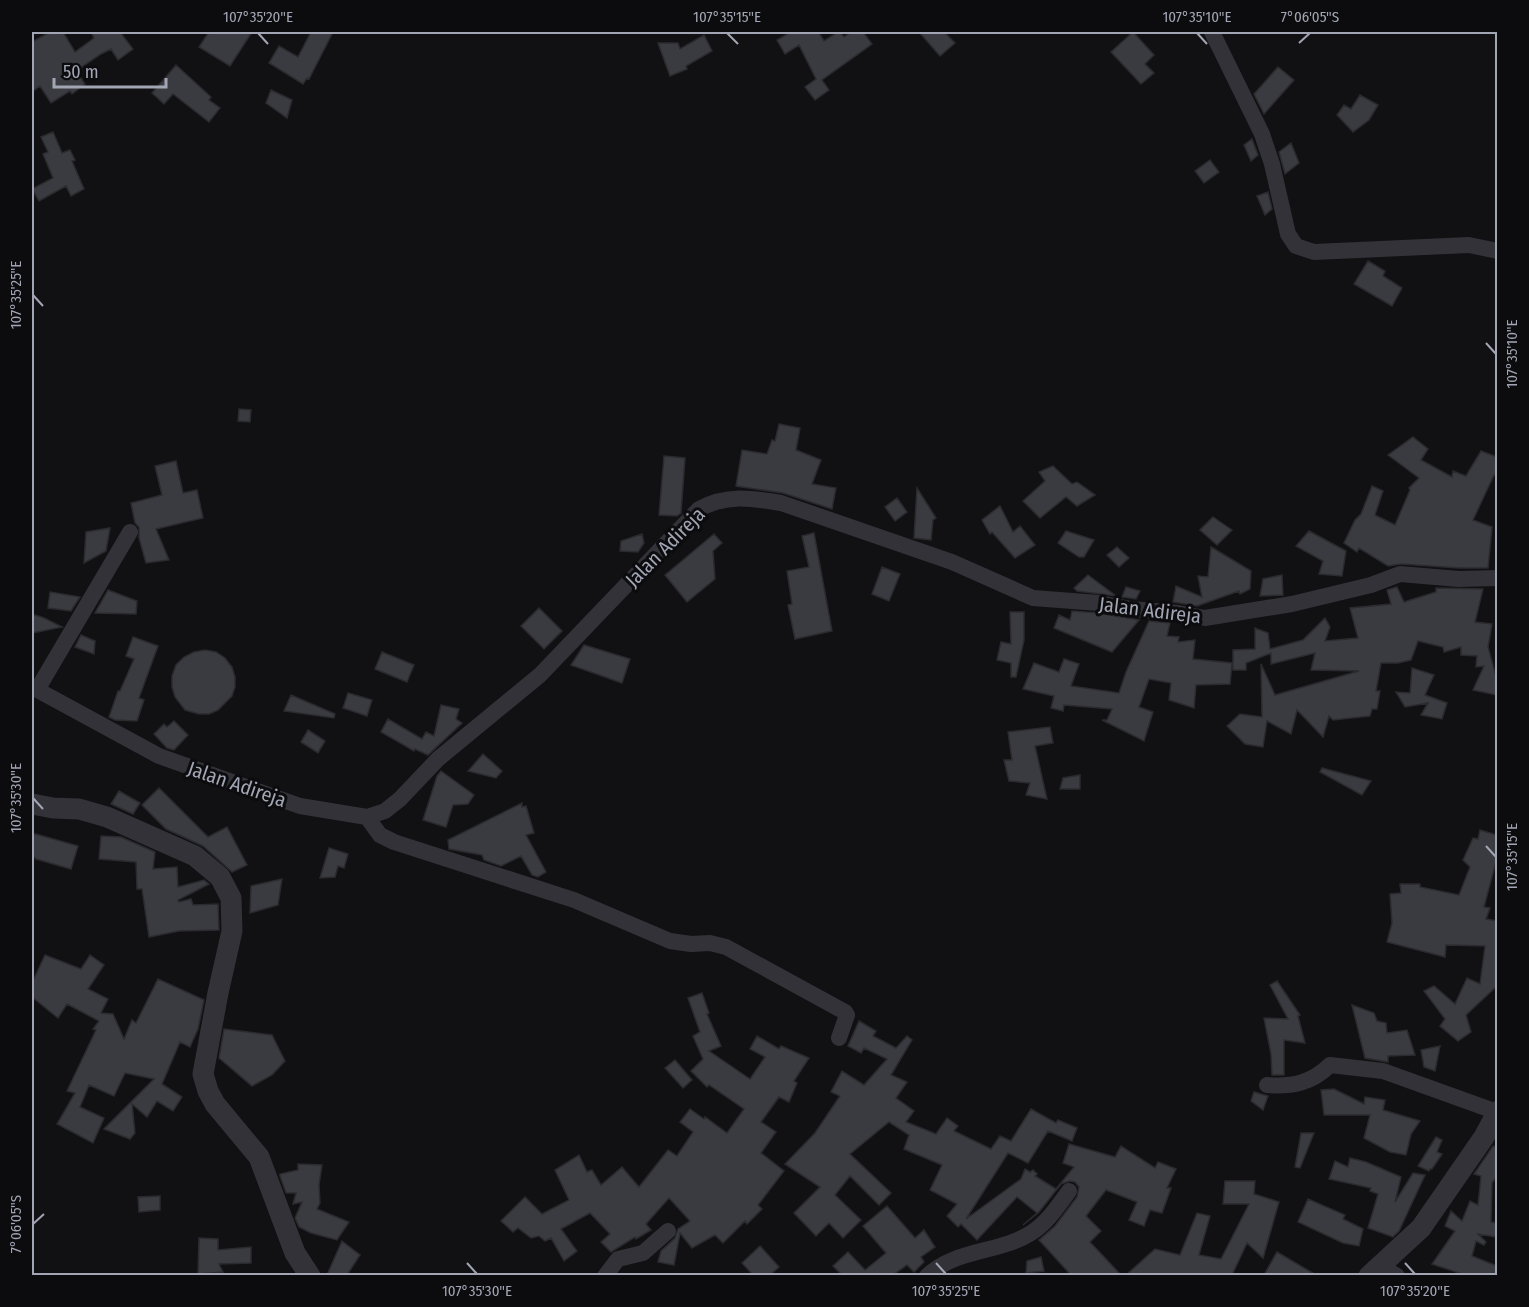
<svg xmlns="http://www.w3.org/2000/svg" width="1529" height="1307" viewBox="0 0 1529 1307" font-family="'Fira Sans Condensed',sans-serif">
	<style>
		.building { fill: #3a3b40; stroke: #2b2b2f; stroke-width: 1.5 }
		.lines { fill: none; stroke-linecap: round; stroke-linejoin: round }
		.minor { stroke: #323238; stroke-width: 16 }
		.tertiary { stroke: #323238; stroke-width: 21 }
		.ticks { fill: none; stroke: #a1a5b4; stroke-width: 2 }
		.labels { text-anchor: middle; stroke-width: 6; stroke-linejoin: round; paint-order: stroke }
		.street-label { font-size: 20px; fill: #a1a5b4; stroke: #0c0c0e }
		.neatline { fill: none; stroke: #a1a5b4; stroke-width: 2 }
		.ticks-label { font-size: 15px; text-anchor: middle; fill: #a1a5b4 }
	</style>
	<rect width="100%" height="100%" fill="#111113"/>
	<path class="building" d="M50,32H63L75,52L94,38L91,32H120L133,49L118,60L111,49L101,54L76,71L85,84L72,94L70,91L51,103L40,86L32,92V42Z
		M209,32H252L230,66L199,47Z
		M311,32H333L309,79L307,78L303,84L269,63L279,46L298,57Z
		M791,32H821L819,33L824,41L838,32H840L844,37L851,32H863L872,44L822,80L829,90L815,100L805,87L816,79L799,45L785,54L777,40Z
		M919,32H944L955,43L940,56Z
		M1133,32L1154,55L1145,64L1154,73L1141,84L1111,52Z
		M704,35L712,51L686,66L687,69L670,76L658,43H678L680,49Z
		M176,65L211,97L209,100L220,108L209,122L173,94L164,104L152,93Z
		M1278,67L1294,80L1264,114L1254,94Z
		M271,90L292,100L287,118L266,103Z
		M1360,95L1378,105L1369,120L1353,132L1337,115L1344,105L1351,109Z
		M53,132L62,153L70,150L75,160L72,161L84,189L71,196L66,186L39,201L32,189L53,178L43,154L48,152L41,137Z
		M1252,139L1258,155L1251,161L1244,145Z
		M1291,143L1299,163L1285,174L1279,152Z
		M1210,160L1219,172L1204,183L1195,171Z
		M1268,192L1272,209L1265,215L1257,196Z
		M1368,261L1385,271L1383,276L1402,288L1392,306L1354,284Z
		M239,409L251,410L250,422L238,421Z
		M779,424L800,428L796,450L821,460L812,484L836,488L832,509L783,493L736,486L742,450L767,454L772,440L775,441Z
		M1413,437L1428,449L1421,460L1452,477L1453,471L1466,476L1481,451L1497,457V477L1494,475L1473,520L1492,527L1488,568H1459L1401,564L1388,566L1359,548L1357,552L1344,543L1355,520L1361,514L1372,486L1383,491L1375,515L1395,525L1410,490L1409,488L1419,478L1388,455Z
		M664,456L685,458L681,513L677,516L659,515Z
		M176,461L183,493L197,490L203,518L156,529L169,560L146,563L139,538V527L135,523L131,503L162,495L155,466Z
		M1053,466L1072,484L1077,482L1095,495L1077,506L1066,497L1040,518L1023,501L1045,481L1039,472Z
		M917,488L936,518L933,520L931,540L914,538Z
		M897,498L907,512L895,521L885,507Z
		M1000,506L1013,532L1020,526L1035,545L1015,558L992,532L990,534L982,520Z
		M1213,517L1232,530L1217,545L1200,530Z
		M110,528L106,551L84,563L86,532Z
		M1066,531L1094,540L1084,557H1079L1058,543Z
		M1309,531L1346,551L1342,576L1319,574L1323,561L1296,546Z
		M814,533L832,631L795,639L788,605L792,604L787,571L809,567L802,536Z
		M642,534L644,543L638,552L620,551L621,541Z
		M714,534L722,543L713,551L715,579L687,602L665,575Z
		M1117,547L1129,558L1119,567L1107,555Z
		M1211,547L1251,571L1250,589L1240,594L1239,591L1197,606L1173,602L1176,586L1202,597L1198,576L1208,577Z
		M882,567L900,574L889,601L872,594Z
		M1088,575L1116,596L1077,591L1074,588Z
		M1282,575L1283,595L1260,596L1263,579Z
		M1126,587L1140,591L1136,599L1122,597Z
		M1397,587L1404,602L1436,592V588L1483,589L1475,622L1492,624L1488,647L1497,680V695L1473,690L1484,666L1476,667L1477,656L1461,655V647L1444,652L1443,647L1418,641L1411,660L1398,663H1381L1376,691H1380L1377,709H1372L1370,716L1333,720L1329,716L1323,737L1297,710L1291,734L1267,721L1263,747L1245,744L1227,726L1240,714L1262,717L1261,664L1275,695L1359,671L1311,670L1315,653L1271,664V653L1246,663V670H1233V650L1255,649V628L1268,633L1270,649L1303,640L1325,618L1330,627L1325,641L1358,638L1350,608L1391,604L1387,590Z
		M108,590L137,601L136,614L95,613Z
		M50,592L80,597L71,611L48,608Z
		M539,608L562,631L544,649L521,626Z
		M1072,611L1098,613L1139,620L1112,652L1054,628L1059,615L1070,620Z
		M1010,612H1024V640L1016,677H1011V663L997,660L1001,642L1011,644Z
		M32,614L44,618L62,627L32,633Z
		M1149,621L1170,623L1167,636L1179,637L1178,642L1195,640L1193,659L1232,663L1230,684L1196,685L1194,708L1169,700L1171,683L1149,679L1139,707L1153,712L1144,741L1102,720H1107L1112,709L1064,705L1063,711L1051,708L1054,696L1023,689L1034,663L1059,672L1064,659L1079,664L1071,686L1119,693L1126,672Z
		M81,635L95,641L94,654L75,647Z
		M133,637L158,646L139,698L144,700L137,721L115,720L109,717L118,691H120L134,659L126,656Z
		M584,645L630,659L622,683L571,665Z
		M205,650L216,652L225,658L232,667L235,677V687L232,696L218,710L209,714H199L185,710L175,697L172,687V676L176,665L184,657L194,652Z
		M382,652L414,665L407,682L375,669Z
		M1412,668L1434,675L1425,695L1447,703L1442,719L1421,715L1428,703L1405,707L1396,692L1410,693Z
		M348,693L372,700L367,716L343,708Z
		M291,695L335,714L334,718L284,711Z
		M441,705L459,709L456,719L462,723L428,755L415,749L414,751L381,732L388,719L422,739L426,732L434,736Z
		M174,721L188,735L174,750L167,748L154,734L164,724L167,727Z
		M1050,727L1053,743L1035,746L1047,799L1026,795L1030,783L1009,781L1004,760H1012L1008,732Z
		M308,730L325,741L318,753L301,742Z
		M483,754L502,771L496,778L468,771Z
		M1322,768L1371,781L1362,795L1320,772Z
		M441,771L474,795L468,804L453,805L446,827L423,820L437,776Z
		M1080,775V789H1060L1063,778Z
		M159,788L208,837L227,827L247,865L232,872L203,846L166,829L142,805Z
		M119,791L140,803L133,814L111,804Z
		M522,803V807L526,806L534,833L526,835L546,872L538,877L532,875L521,856L501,866L484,860L482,855L449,849L448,840Z
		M1480,830L1497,835V858L1484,907L1490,908L1486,919L1497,921V986L1466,1015L1471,1032L1458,1041L1440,1026L1445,1019L1424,991L1434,986L1455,1004L1467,978L1480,984L1485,946L1446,945L1445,957L1387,942L1392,923L1390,894L1401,893L1400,884H1420V887L1459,895L1470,867L1463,860L1473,838L1478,839Z
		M32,833L78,846L71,869L36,859L32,855Z
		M101,836L121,837L155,852L153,869L177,867L178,887L204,880L209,884L178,900L179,902L191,899L193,905L218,904L219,930L179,931L149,937L142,889H137L136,862L99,859Z
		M329,848L348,854L344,868L338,866L335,877L320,878Z
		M282,879L278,905L250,913L251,886Z
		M45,955L81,969L90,955L104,965L88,989L108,999L101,1013L113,1014L124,1039L132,1020L136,1023L158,979L204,1000L198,1029L190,1047L180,1042L162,1084L182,1097L173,1111L157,1101L147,1117L132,1104L135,1133L130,1139L104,1129L154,1079L125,1073L114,1096L89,1085L80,1107L104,1118L93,1143L57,1124L75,1093L67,1091L96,1030L93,1029L99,1021L67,1004L58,1018L32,997V983Z
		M1277,981L1300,1015L1298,1016L1305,1043L1284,1040V1075H1272L1271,1054L1264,1018L1288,1019L1270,985Z
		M702,993L709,1013L707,1014L721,1046L709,1051L750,1079L765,1057L750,1049L757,1036L779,1049L781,1046L809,1058L794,1081L797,1083L789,1102L779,1097L761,1122L776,1132L761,1153L784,1171L758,1205L762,1209L747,1224L745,1221L723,1243L715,1235L692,1248L680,1233L674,1265L658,1262L661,1251L675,1238L678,1229L690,1221L669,1198L646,1224L651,1230L636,1239L635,1237L611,1252L601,1242L610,1234L590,1213L561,1229L577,1251L564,1261L551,1238L545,1241L539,1236L531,1238L518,1228L513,1232L501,1221L525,1197L542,1214L569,1200L555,1170L579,1155L587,1172L592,1170L601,1185L622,1167L639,1187L668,1150L677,1156L693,1132L680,1122L690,1109L704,1119L705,1117L727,1133L744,1109L709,1085L707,1087L691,1071L703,1059L693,1036L700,1032L688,998Z
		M1352,1005L1374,1013L1377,1021L1386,1023L1387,1033L1407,1030L1415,1055L1388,1056V1062L1365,1058Z
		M859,1021L876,1031L873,1036L896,1048L907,1036L912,1040L891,1075L907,1082L896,1098L914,1111L906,1122L936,1134L947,1118L958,1126L954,1131L991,1149L1000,1136L1011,1141L1031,1109L1056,1123L1058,1120L1077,1128L1072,1141L1048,1131L1028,1163L1008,1153L966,1219L1021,1179L1025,1169L1030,1172L1033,1170L1037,1174L1035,1176L1056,1189L1074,1167L1063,1163L1069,1144L1115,1157L1121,1146L1155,1168L1158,1162L1176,1169L1167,1188H1171L1162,1213L1150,1210L1144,1226L1129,1220L1137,1202L1106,1190L1086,1216L1101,1231L1090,1242L1121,1275H1071L1039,1240L1055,1226L1077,1197L1079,1187L1075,1182L1070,1181L1061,1184L1039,1212L1023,1225L1037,1213L1017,1197L977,1240L961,1224L958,1227L947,1216L957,1204L930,1190L942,1165L904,1149L909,1135L889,1122L850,1154L891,1193L879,1205L850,1176L835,1195L861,1220L843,1238L829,1223L816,1236L794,1213L820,1187L785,1164L815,1133L840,1096L831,1092L842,1071L864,1085L887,1059L864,1048L861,1053L848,1046Z
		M224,1029L272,1035L285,1061L272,1075L252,1086L219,1058Z
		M1440,1046L1435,1071L1424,1067L1421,1050Z
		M675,1060L692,1080L683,1088L665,1068Z
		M1334,1089L1364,1104L1365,1097L1385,1100L1383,1110L1420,1121L1411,1134L1406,1155L1390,1152L1364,1138L1370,1115H1324L1321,1090Z
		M1254,1092L1268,1096L1263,1110L1251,1101Z
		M1301,1133H1314L1300,1168L1295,1167Z
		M1436,1137L1442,1140L1437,1152L1442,1154L1432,1169H1430L1429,1171L1418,1166Z
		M1493,1146L1497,1147V1176L1492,1183L1491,1222L1497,1223V1237L1478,1234L1486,1242L1484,1245L1476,1241L1472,1256L1497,1266V1275H1465L1432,1264L1455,1231L1445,1226L1451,1211L1462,1221L1470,1201L1478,1205L1481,1176L1474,1174Z
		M1350,1158L1366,1162L1401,1177L1395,1202L1413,1173L1425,1175L1399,1231L1393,1237L1368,1228L1378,1194L1370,1191L1371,1188L1329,1179L1335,1161L1348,1167Z
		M298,1164L322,1165L319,1185L320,1203L317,1209L349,1222L337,1240L311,1233L299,1227L295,1218L302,1202L293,1204L296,1193H286L280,1176V1174L298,1170Z
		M1225,1181H1255L1254,1194L1279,1202L1263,1258L1247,1243L1232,1275H1126L1155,1249L1180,1255L1197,1213L1210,1216L1199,1255L1221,1259L1249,1204H1223Z
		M160,1196V1210L139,1212L138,1197Z
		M1308,1199L1345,1215L1343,1219L1363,1229L1359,1246L1343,1243L1298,1222Z
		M887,1206L915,1238L924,1230L935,1247L921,1257L924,1262L914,1272L907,1265L893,1275H842L833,1266L848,1252L865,1270L886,1253L863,1226Z
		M199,1238L218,1239V1250L251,1247V1263L219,1264L223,1272L198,1274Z
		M342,1241L360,1255L347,1275H327Z
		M760,1246L779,1267L770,1275H753L742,1263Z
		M1277,1252L1316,1275H1264Z
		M1041,1257L1044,1271L1026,1273L1027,1261Z"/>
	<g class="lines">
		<path class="minor" d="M1212,32L1262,134L1272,164L1288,234L1296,246L1314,252L1469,245L1498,251
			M32,687L159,756L300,806L367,817L385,811L400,799L438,759L540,675L699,509C727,494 751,498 781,503L952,562L1033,598L1099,603L1131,609L1178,613L1205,618L1292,604L1371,585L1400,574L1459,579L1498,578
			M37,690L130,532
			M367,817L380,835L394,842L574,900L670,941L691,944L710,943L726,947L845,1012L847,1015L839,1038
			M1267,1085C1292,1087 1312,1083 1330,1065L1383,1071L1497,1112
			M1380,1266L1397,1276
			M605,1276L618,1259L643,1253L668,1231
			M927,1276C955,1249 1000,1253 1031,1233C1047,1223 1058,1206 1069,1191"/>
		<path class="tertiary" d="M32,804L53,808L79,809L107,817L195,856L220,877L231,898L232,931L218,993L203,1074L208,1091L215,1104L259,1157L295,1253L310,1276
			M1369,1276L1421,1228L1484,1137L1498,1111"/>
	</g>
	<path class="ticks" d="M258,33L268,44M727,33L738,44M1197,33L1207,44M1299,43L1310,33M33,295L43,306M1486,343L1496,354M33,798L43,809M1486,846L1496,857M33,1224L44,1214M467,1263L477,1274M936,1263L946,1274M1405,1263L1415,1274"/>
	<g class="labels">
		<g class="street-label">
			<text transform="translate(665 547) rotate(-45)" y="7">Jalan Adireja</text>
			<text transform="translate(1150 610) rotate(7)" y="7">Jalan Adireja</text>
			<text transform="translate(237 784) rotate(19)" y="7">Jalan Adireja</text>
		</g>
	</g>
	<rect width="1529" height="1307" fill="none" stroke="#0c0c0e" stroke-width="66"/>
	<path d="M54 78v9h112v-9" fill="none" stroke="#a1a5b4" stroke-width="3"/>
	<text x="63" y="78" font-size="18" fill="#a1a5b4" stroke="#0c0c0e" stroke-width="4.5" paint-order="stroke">50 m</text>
	<rect x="33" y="33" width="1463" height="1241" class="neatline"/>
	<g class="ticks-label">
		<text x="258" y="22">107°35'20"E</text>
		<text x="727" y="22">107°35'15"E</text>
		<text x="1197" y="22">107°35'10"E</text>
		<text x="1310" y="22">7°06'05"S</text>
		<text transform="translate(16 295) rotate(-90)" y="5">107°35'25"E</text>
		<text transform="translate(1512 354) rotate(-90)" y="5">107°35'10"E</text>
		<text transform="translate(16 798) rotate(-90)" y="5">107°35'30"E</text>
		<text transform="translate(1512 857) rotate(-90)" y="5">107°35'15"E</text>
		<text transform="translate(16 1224) rotate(-90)" y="5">7°06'05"S</text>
		<text x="477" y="1296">107°35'30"E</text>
		<text x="946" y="1296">107°35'25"E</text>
		<text x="1415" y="1296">107°35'20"E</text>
	</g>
</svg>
